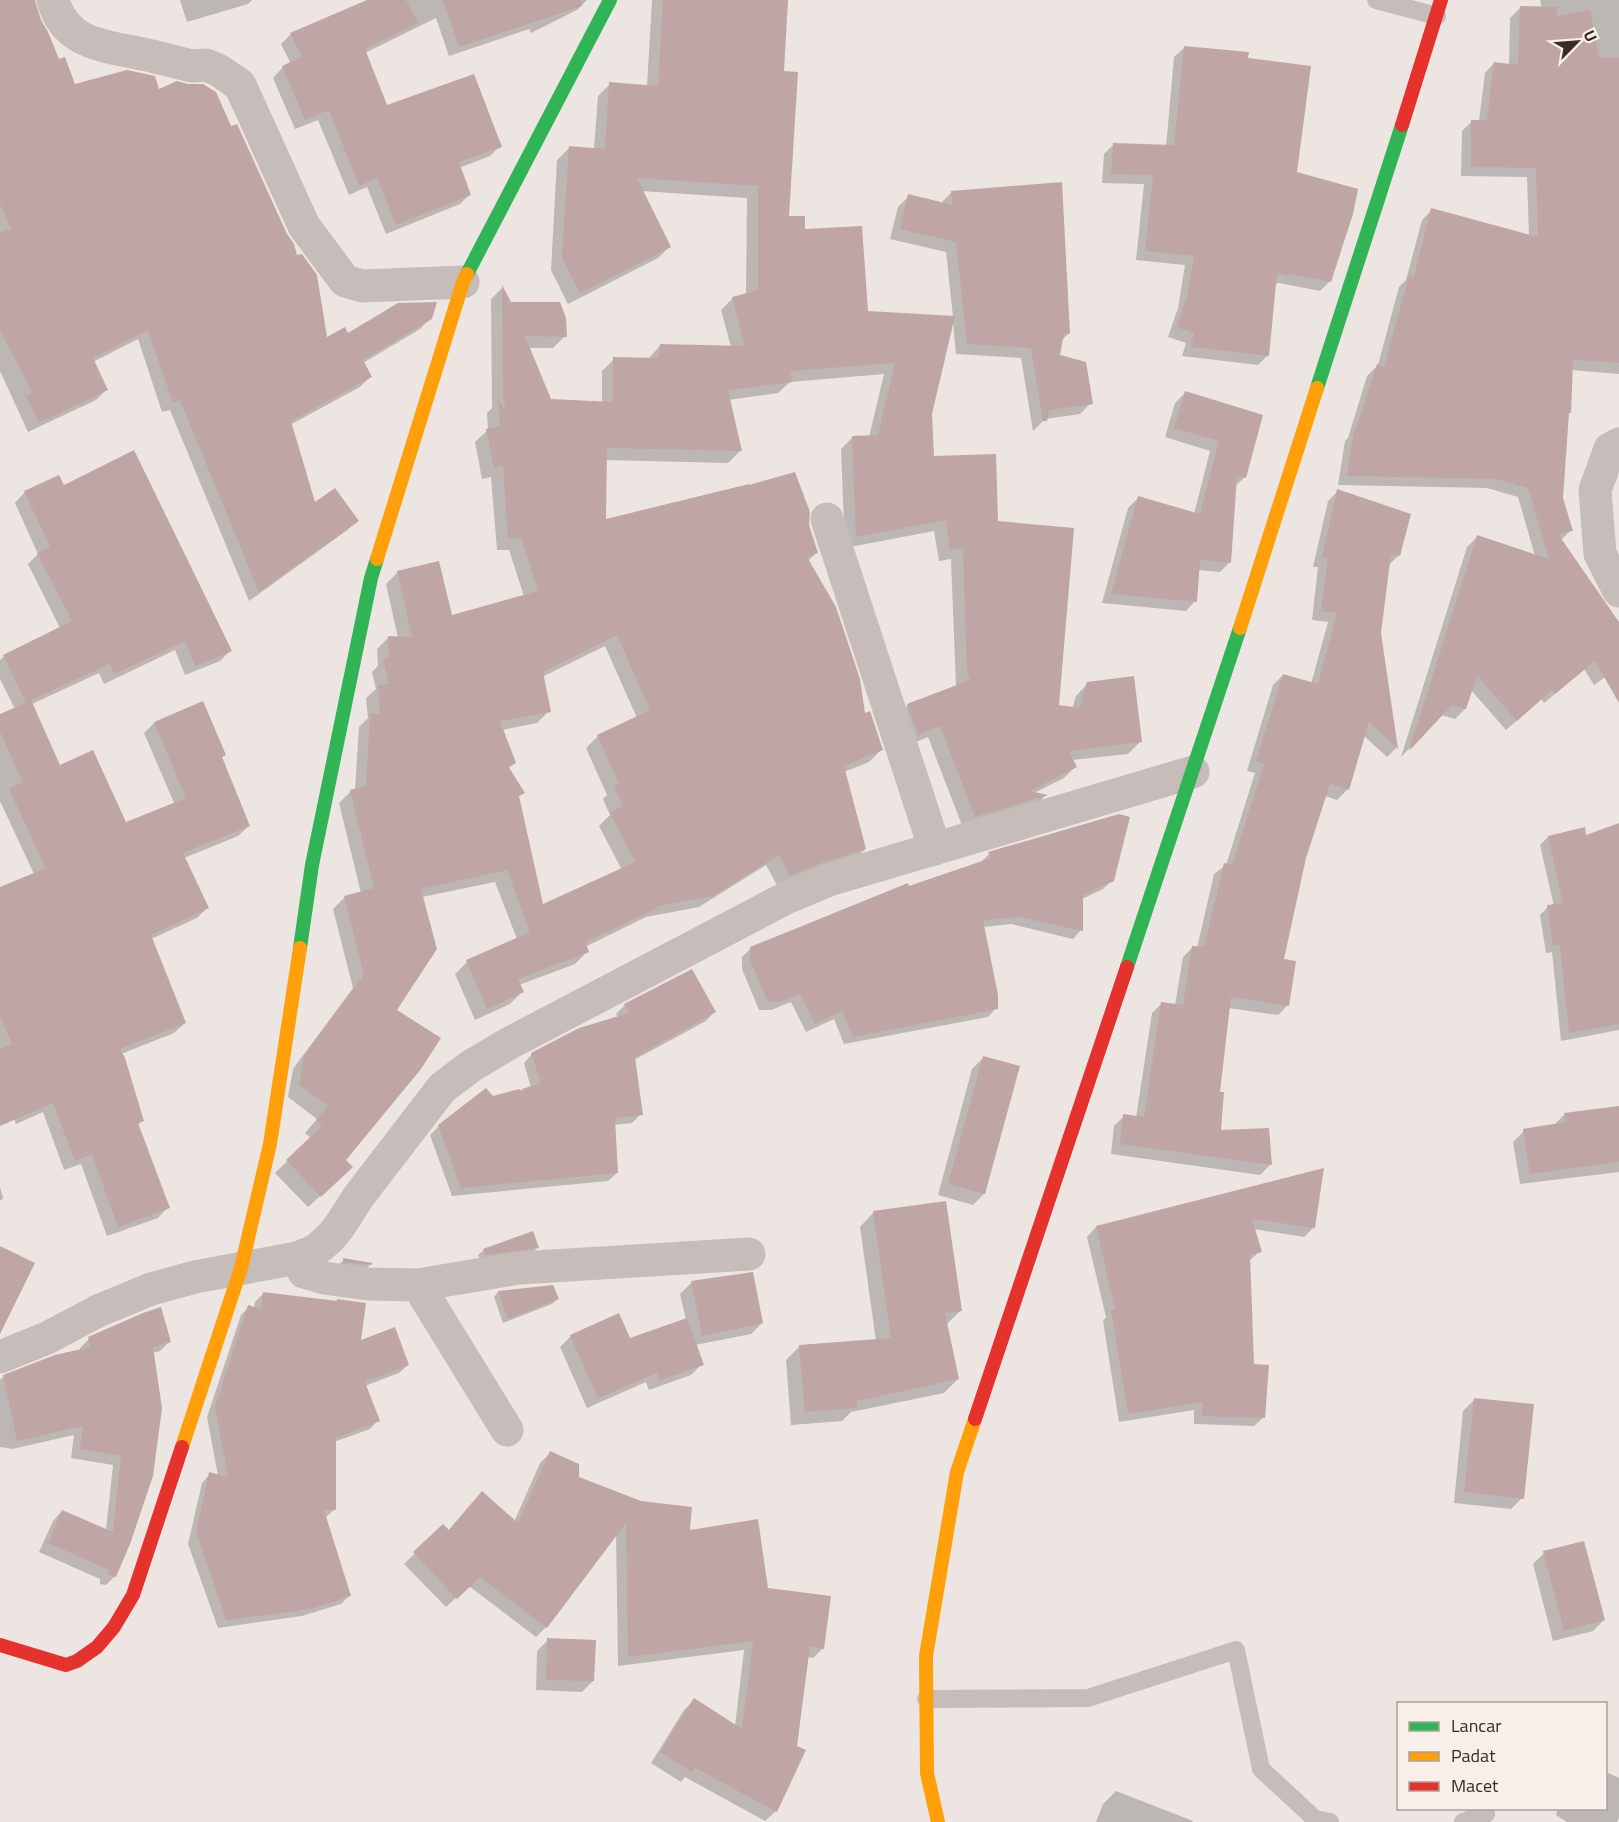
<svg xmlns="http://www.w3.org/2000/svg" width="1619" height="1822" viewBox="0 0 1619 1822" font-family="'Titillium Web',sans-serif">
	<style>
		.shadow { fill: #0003; fill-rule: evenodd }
		.building { fill: #bfa6a4; fill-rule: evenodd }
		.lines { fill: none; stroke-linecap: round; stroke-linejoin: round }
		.lane { stroke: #c6bdba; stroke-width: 18 }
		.street { stroke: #c6bdba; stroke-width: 33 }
		.fast { stroke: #30b455; stroke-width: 14 }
		.slow { stroke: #ff9f0a; stroke-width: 14 }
		.jam { stroke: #e5322d; stroke-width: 14 }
	</style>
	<rect width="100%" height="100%" fill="#ece5e2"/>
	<path class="shadow" d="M0,0H32L58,61L74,86L158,91L326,340L431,318L420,329L363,363L370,377L360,387L290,425L314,505L357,521L346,531L249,601L170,410L162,412L138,339L93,362L106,390L96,400L28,432L0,371Z
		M180,0H252L248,4L187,22Z
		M371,0H587L577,10L531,33L529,29L449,56L436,18L365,53L387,107L500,146L490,156L459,168L470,194L460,204L386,234L367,187L349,195L318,120L295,129L273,78L283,67L291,64L281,44L291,34Z
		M652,0H787L783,73L788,217L803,231L867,312L953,317L946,252L890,239L898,207L909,196L940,204L952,192L1069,333L1061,341L1058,356L1091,403L1080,414L1045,419L1033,431L1021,358L956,354L953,321L931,414L932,458L996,522L1058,706L1072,709L1076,696L1088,683L1140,742L1128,754L1072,760L1076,766L1064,778L1034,793L1045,796L1035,807L963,828L928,737L906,746L896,717L908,705L956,687L951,559L939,561L934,531L845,548L841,449L852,438L869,437L884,374L790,382L778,393L728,400L740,451L728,463L605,460L604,521L808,525L817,552L808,561L864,715L881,750L869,762L844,772L865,849L853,861L778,887L766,865L699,907L646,917L585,947L587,952L575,964L519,985L522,992L510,1004L475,1020L455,974L467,962L517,939L495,882L422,897L395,1010L339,1179L308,1207L275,1173L311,1138L305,1133L317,1119L288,1097L293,1069L353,988L333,909L345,897L361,893L339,803L351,791L355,790L359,727L368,718L366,698L376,689L372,672L378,666L377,649L389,637L398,638L386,584L398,572L451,617L524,596L509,550H497L491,477L482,479L475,442L488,430L487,413L492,408L491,299L502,288L510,304L565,336L553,348H528L550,400L602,403V371L614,359H648L660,346L731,347L721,310L733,298L746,294L747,198L642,191L670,246L658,258L568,304L551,270L557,160L569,148L594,149L598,96L610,84L647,86ZM605,646L637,718L598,736L586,748L607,795L603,799L610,815L599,826L622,870L542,907L518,797L523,792L508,769L515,763L502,730L537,723L549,711L542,677Z
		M1540,0H1619V374L1571,370L1562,498L1571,530L1560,541L1619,625V667L1594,685L1584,669L1544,703L1541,699L1506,730L1471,690L1465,709L1455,719L1441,715L1401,757L1467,547L1477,537L1535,556L1518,497L1487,488L1338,485L1345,441L1348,438L1367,376L1378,365L1399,287L1406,280L1422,220L1432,210L1529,236L1527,177L1461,176L1462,131L1472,121H1479L1485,73L1494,63L1509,65L1510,18L1520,8H1542Z
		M1184,48L1247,60L1295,174L1330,281L1320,291L1279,283L1275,284L1268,355L1258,365L1182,356L1186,343L1168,337L1178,308L1185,265L1136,260L1144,184L1102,183L1104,154L1113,145L1166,147L1174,57Z
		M1185,393L1261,416L1244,478L1234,487L1230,562L1220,572L1198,570L1195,601L1186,611L1102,603L1128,508L1138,498L1194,514L1210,451L1165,437L1175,403Z
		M63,487L230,651L220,661L185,675L175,650L104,684L99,673L32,704L60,767L126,824L175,805L144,733L154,723L202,703L225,755L221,758L249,826L238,836L184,858L207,908L197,918L151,939L185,1023L174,1033L121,1054L142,1121L137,1126L168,1207L158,1218L107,1236L81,1164L64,1170L43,1112L16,1124L0,1086V888L34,874L0,801V716L15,709L0,679V660L4,656L60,628L28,564L38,554L15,503L25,492Z
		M1338,491L1399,555L1388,566L1379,633L1396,748L1387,757L1364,736L1347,790L1337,800L1325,796L1305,857L1282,961L1288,1005L1278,1015L1228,1008L1218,1093L1219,1132L1270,1165L1260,1175L1111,1154L1114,1126L1124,1116L1136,1118L1152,1013L1162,1003L1175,1005L1183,957L1193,947L1197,948L1214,874L1226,865L1255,773L1247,771L1273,685L1283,675L1311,684L1328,622L1312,620L1318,567H1313L1328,501Z
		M1619,825V1030L1561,1041L1552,952L1546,953L1540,915L1548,907L1554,906L1540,845L1548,837H1585Z
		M989,854L1112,880L1103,889L1082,899L1081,930L1073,939L1011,924L983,927L996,1008L988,1017L844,1044L834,1019L806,1032L791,1002L771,1010H759L742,969V957L751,948L981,862Z
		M625,1005L714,1012L706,1021L634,1060L641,1114L632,1123L614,1125L617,1173L608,1181L452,1196L430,1135L439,1126L492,1098L531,1088L524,1063L532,1054L618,1018L616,1014Z
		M983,1058L984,1194L973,1205L938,1195L972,1069Z
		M1619,1108V1172L1520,1184L1513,1142L1524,1131L1553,1126L1565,1114Z
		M1322,1170L1313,1228L1304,1237L1254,1229L1260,1251L1249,1261L1252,1365L1264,1417L1254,1426L1194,1424V1410L1119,1422L1103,1321L1106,1317L1087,1237L1096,1227Z
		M0,1187L3,1198L0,1201Z
		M873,1213L961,1310L946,1325L958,1379L944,1393L851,1412L842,1421L791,1425L786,1360L800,1346L876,1341L860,1227Z
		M537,1248L532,1253L480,1259L478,1255L484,1250Z
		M344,1259L370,1265L365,1270L339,1265Z
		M752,1274L762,1323L751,1334L695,1345L702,1364L691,1375L649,1390L646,1382L587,1408L560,1347L571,1336L629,1340L686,1320L680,1294L691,1283Z
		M498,1292L557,1299L552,1304L503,1323L494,1297Z
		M263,1294L335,1303L337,1300L359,1342L408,1365L399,1373L365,1386L378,1420L370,1429L334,1442L335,1509L325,1518L349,1596L341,1604L302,1616L218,1628L188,1544L202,1483L210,1474L218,1476L207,1417L241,1315L249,1307L254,1308L255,1302Z
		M89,1339L169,1342L160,1351L152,1353L115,1576L106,1585L100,1584V1579L39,1552L53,1521L62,1511L106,1530L113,1465L71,1458L74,1435L12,1449L0,1447V1380L4,1376L80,1351V1348Z
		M1474,1400L1522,1498L1511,1509L1454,1503L1463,1411Z
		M550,1453L577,1478L688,1532L766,1589L823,1648L813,1658L807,1657L776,1811L765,1821L685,1777L681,1782L651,1763L684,1710L694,1700L735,1726L744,1650L618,1666L616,1533L546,1627L536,1637L469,1586L446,1607L404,1564L443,1526L448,1531L472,1503L514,1522L540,1463Z
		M1544,1553L1604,1620L1593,1631L1553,1641L1533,1564Z
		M548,1640L593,1681L582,1692L536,1690L537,1651Z
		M1606,1772L1619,1778V1818L1617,1822H1567L1556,1815L1558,1808H1606Z
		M1116,1791L1193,1821L1192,1822H1096L1103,1804Z"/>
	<path class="building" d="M0,0H35L41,20L48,32L59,59L65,57L75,84L127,70L155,76L159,89L177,81L188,84H203L216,92L231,126L237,124L287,234L294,244L297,255L302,254L317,275L327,337L345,327L348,333L398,303L437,302L432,319L363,360L372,377L291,421L315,502L335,488L359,521L259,592L180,400L173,403L148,330L93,358L108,390L39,423L26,396L32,393L0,330V233L11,229L0,204Z
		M367,0H406L418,23L365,49L387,105L474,74L502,147L459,162L471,195L396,225L377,178L359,186L329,110L305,120L282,66L302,57L290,33Z
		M443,0H581L582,6L459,47Z
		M663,0H788L784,71L798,72L789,216H805V229L862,226L868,311L955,316L932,414L934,456L996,454L998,521L1074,528L1059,705L1080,708L1087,682L1134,676L1142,742L1069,751L1077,767L1030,791L1048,795L975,817L940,726L918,735L907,704L970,680L967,673L963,548L950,550L946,520L856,537L852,436L878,435L895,363L790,371L792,382L728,390L742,451L607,448L606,519L749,484V485L795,472L810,512L809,525L818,553L807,557L836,607L860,679L865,713L870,711L883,750L844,766L866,849L824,862L790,876L779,855L713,896L657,906L658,908L585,942L589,952L518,979L524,992L487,1009L466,960L530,932L507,870L421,889L437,949L397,1010L441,1038L421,1069L346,1160L353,1167L321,1197L286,1160L322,1126L316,1120L328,1106L299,1085L304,1055L364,975L344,896L374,888L350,790L366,786L370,714H380L378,685L389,684L383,659L389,658L388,636L412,637L397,571L439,561L452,615L538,591L521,538L508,539L503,466L494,468L486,429L500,426L498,399L506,412L503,397L502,285L511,302H560L566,318L567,337L525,336L551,399L613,402V357L659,358L660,344L745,346L732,297L758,290V186L637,178L671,247L580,293L562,258L569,146L605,149L609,82L658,86ZM617,635L650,710L597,735L619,784L614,786L623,806L610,813L635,862L543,904L519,796L525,793L508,766L516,763L500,721L551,712L543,672Z
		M1520,6L1557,7V16L1590,10L1599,58H1619V363L1573,360L1571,413H1569L1563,498L1573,531L1558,534L1619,622V703L1595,661L1555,694L1552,690L1517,721L1477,676L1466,709L1452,705L1409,751L1477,535L1549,559L1528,488L1497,479L1347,476L1354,429H1356L1377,364L1384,367L1409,276L1414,277L1431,208L1538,237L1536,168L1471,167V120H1487L1494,62L1518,65Z
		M1184,46L1249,52L1248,58L1311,66L1297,172L1358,189L1353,214L1331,282L1289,274L1288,276L1277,273L1269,356L1191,347L1194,333L1176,327L1187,297L1194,256L1145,251L1153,175L1111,174L1113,143L1174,145Z
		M1062,182L1070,334L1064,333L1060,355L1086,362L1093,404L1049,410L1047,421H1043L1031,348L967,344L956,242L900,229L908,194L953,205L951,191Z
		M1185,391L1263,415L1246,478L1237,476L1231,563L1200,560L1197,602L1111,594L1138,496L1200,514L1219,441L1174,428Z
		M134,450L232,651L195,666L185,641L114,674L110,664L31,700L60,765L93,750L126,822L186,798L154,722L203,701L226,755L222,757L250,826L183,853L209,908L151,935L186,1023L120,1049L125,1058L144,1121L138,1123L170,1208L118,1227L92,1154L75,1161L53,1103L0,1126V1049L12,1044L0,1016V887L46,868L9,789L23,782L0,732V714L26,703L3,655L72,621L37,553L50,547L24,491L59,475L64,485Z
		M1337,489L1411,514L1400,556L1391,554L1381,633L1398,749L1369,722L1349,790L1330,784L1306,858L1284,959L1296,961L1289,1006L1231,997L1220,1092H1224L1221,1130L1269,1128L1272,1165L1120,1144L1123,1114L1144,1117L1161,1002L1183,1005L1192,946L1204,947L1224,863L1232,865L1264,764L1256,761L1283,674L1318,684L1337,613L1321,611L1328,558L1322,557Z
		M1119,814L1130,817L1114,881L1083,895V931L1020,917L983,920L998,995V1009L853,1037L842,1011L815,1024L800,994L780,1002H768L750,960V947L908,883L909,886L991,858L988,852Z
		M1619,823V1024L1569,1033L1560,945L1553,946L1547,905L1563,903L1548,836L1585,827L1586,835Z
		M692,969L716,1012L635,1057L643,1115L615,1118L618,1173L461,1188L438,1125L486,1088L493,1096L519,1089L523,1092L522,1089L541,1083L531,1053L579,1028L629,1013L624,1004Z
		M983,1056L1020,1066L985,1194L948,1184Z
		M1619,1106V1162L1530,1174L1523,1129L1566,1122L1564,1113Z
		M1324,1168L1315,1228L1252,1219L1262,1252L1250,1255L1254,1364L1269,1365L1265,1418L1202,1416L1203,1402L1128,1414L1111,1310L1115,1309L1096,1226Z
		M946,1201L962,1311L945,1313L959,1379L857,1401V1408L805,1412L799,1345L891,1338L873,1211Z
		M533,1231L539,1248L485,1255L483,1249Z
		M0,1246L35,1263L0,1334Z
		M343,1258L372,1263V1265L343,1262Z
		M753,1272L763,1323L702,1336L691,1281Z
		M553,1285L559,1299L508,1319L498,1291Z
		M263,1292L337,1301V1299L366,1303L361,1340L395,1327L409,1365L365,1382L380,1421L336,1438V1510H324L351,1596L311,1609L226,1620L196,1531L209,1472L228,1477L215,1407L248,1305L261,1309Z
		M161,1307L171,1342L153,1347L162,1408L153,1476L130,1544L116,1577L108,1575L109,1570L48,1543L62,1510L113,1532L121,1456L80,1449L83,1426L17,1441L3,1375L55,1355L90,1347L88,1337L143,1313Z
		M619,1313L630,1338L687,1318L704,1365L660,1380L657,1373L598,1398L570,1335Z
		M1474,1398L1534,1404L1524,1499L1464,1492Z
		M550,1451L579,1464V1477L641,1501L692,1507L690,1530L758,1519L768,1588L831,1596L824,1649L810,1646L797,1746L806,1750L777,1812L695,1768L692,1772L660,1752L694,1698L742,1729L753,1641L628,1657L626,1523L547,1628L480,1577L457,1599L413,1552L443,1524L449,1530L482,1491L518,1523Z
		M1584,1541L1605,1620L1564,1631L1543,1551Z
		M547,1638L596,1640L594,1681L546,1680Z"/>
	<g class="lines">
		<path class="lane" d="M1376,0L1437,16
			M926,1699L1088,1698L1236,1650L1261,1769L1315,1819L1330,1822
			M1463,1822L1486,1814"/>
		<path class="street" d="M53,0C64,41 98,45 133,52C153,56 172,61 192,66L206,65L218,70L240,85L304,226L345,281L362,286L463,282
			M1619,444L1610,449L1595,490L1600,554L1619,591
			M827,519L935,849
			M297,1258L304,1272L324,1278L368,1284L418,1285L519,1268L749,1254
			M418,1285L507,1430
			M0,1357L47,1338L98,1311L151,1289L195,1277L297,1258L315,1251L330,1238L339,1227L359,1196L442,1088L471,1066L508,1044L786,898L829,880L1193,772"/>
		<path class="fast" d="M467,274L610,0
			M1317,388L1402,125
			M300,948L312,865L371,578L377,559
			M1127,967L1240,628"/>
		<path class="slow" d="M377,559L463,282L467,274
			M1240,628L1317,388
			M182,1447L241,1268L270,1144L300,948
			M938,1822L927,1773L926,1656L957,1472L975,1419"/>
		<path class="jam" d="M1402,125L1441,0
			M975,1419L1127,967
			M0,1645L66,1665L77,1661L97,1647L114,1627L133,1595L182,1447"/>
	</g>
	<rect x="1397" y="1702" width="210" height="108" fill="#f9efe9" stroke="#aba09c" stroke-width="1.5"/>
	<rect x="1409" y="1722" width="30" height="9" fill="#30b455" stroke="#aba09c" stroke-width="1.5"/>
	<text x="1451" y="1732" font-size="18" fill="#372a29">Lancar</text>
	<rect x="1409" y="1752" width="30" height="9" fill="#ff9f0a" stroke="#aba09c" stroke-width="1.5"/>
	<text x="1451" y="1762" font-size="18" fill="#372a29">Padat</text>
	<rect x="1409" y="1782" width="30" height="9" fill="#e5322d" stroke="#aba09c" stroke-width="1.5"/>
	<text x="1451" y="1792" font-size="18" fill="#372a29">Macet</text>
	<g transform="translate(1577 42) rotate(65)" stroke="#f9efe9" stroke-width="4.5" paint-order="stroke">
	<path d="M0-4.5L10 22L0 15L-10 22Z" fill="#372a29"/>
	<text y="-9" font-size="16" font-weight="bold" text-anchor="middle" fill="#372a29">U</text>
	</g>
</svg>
